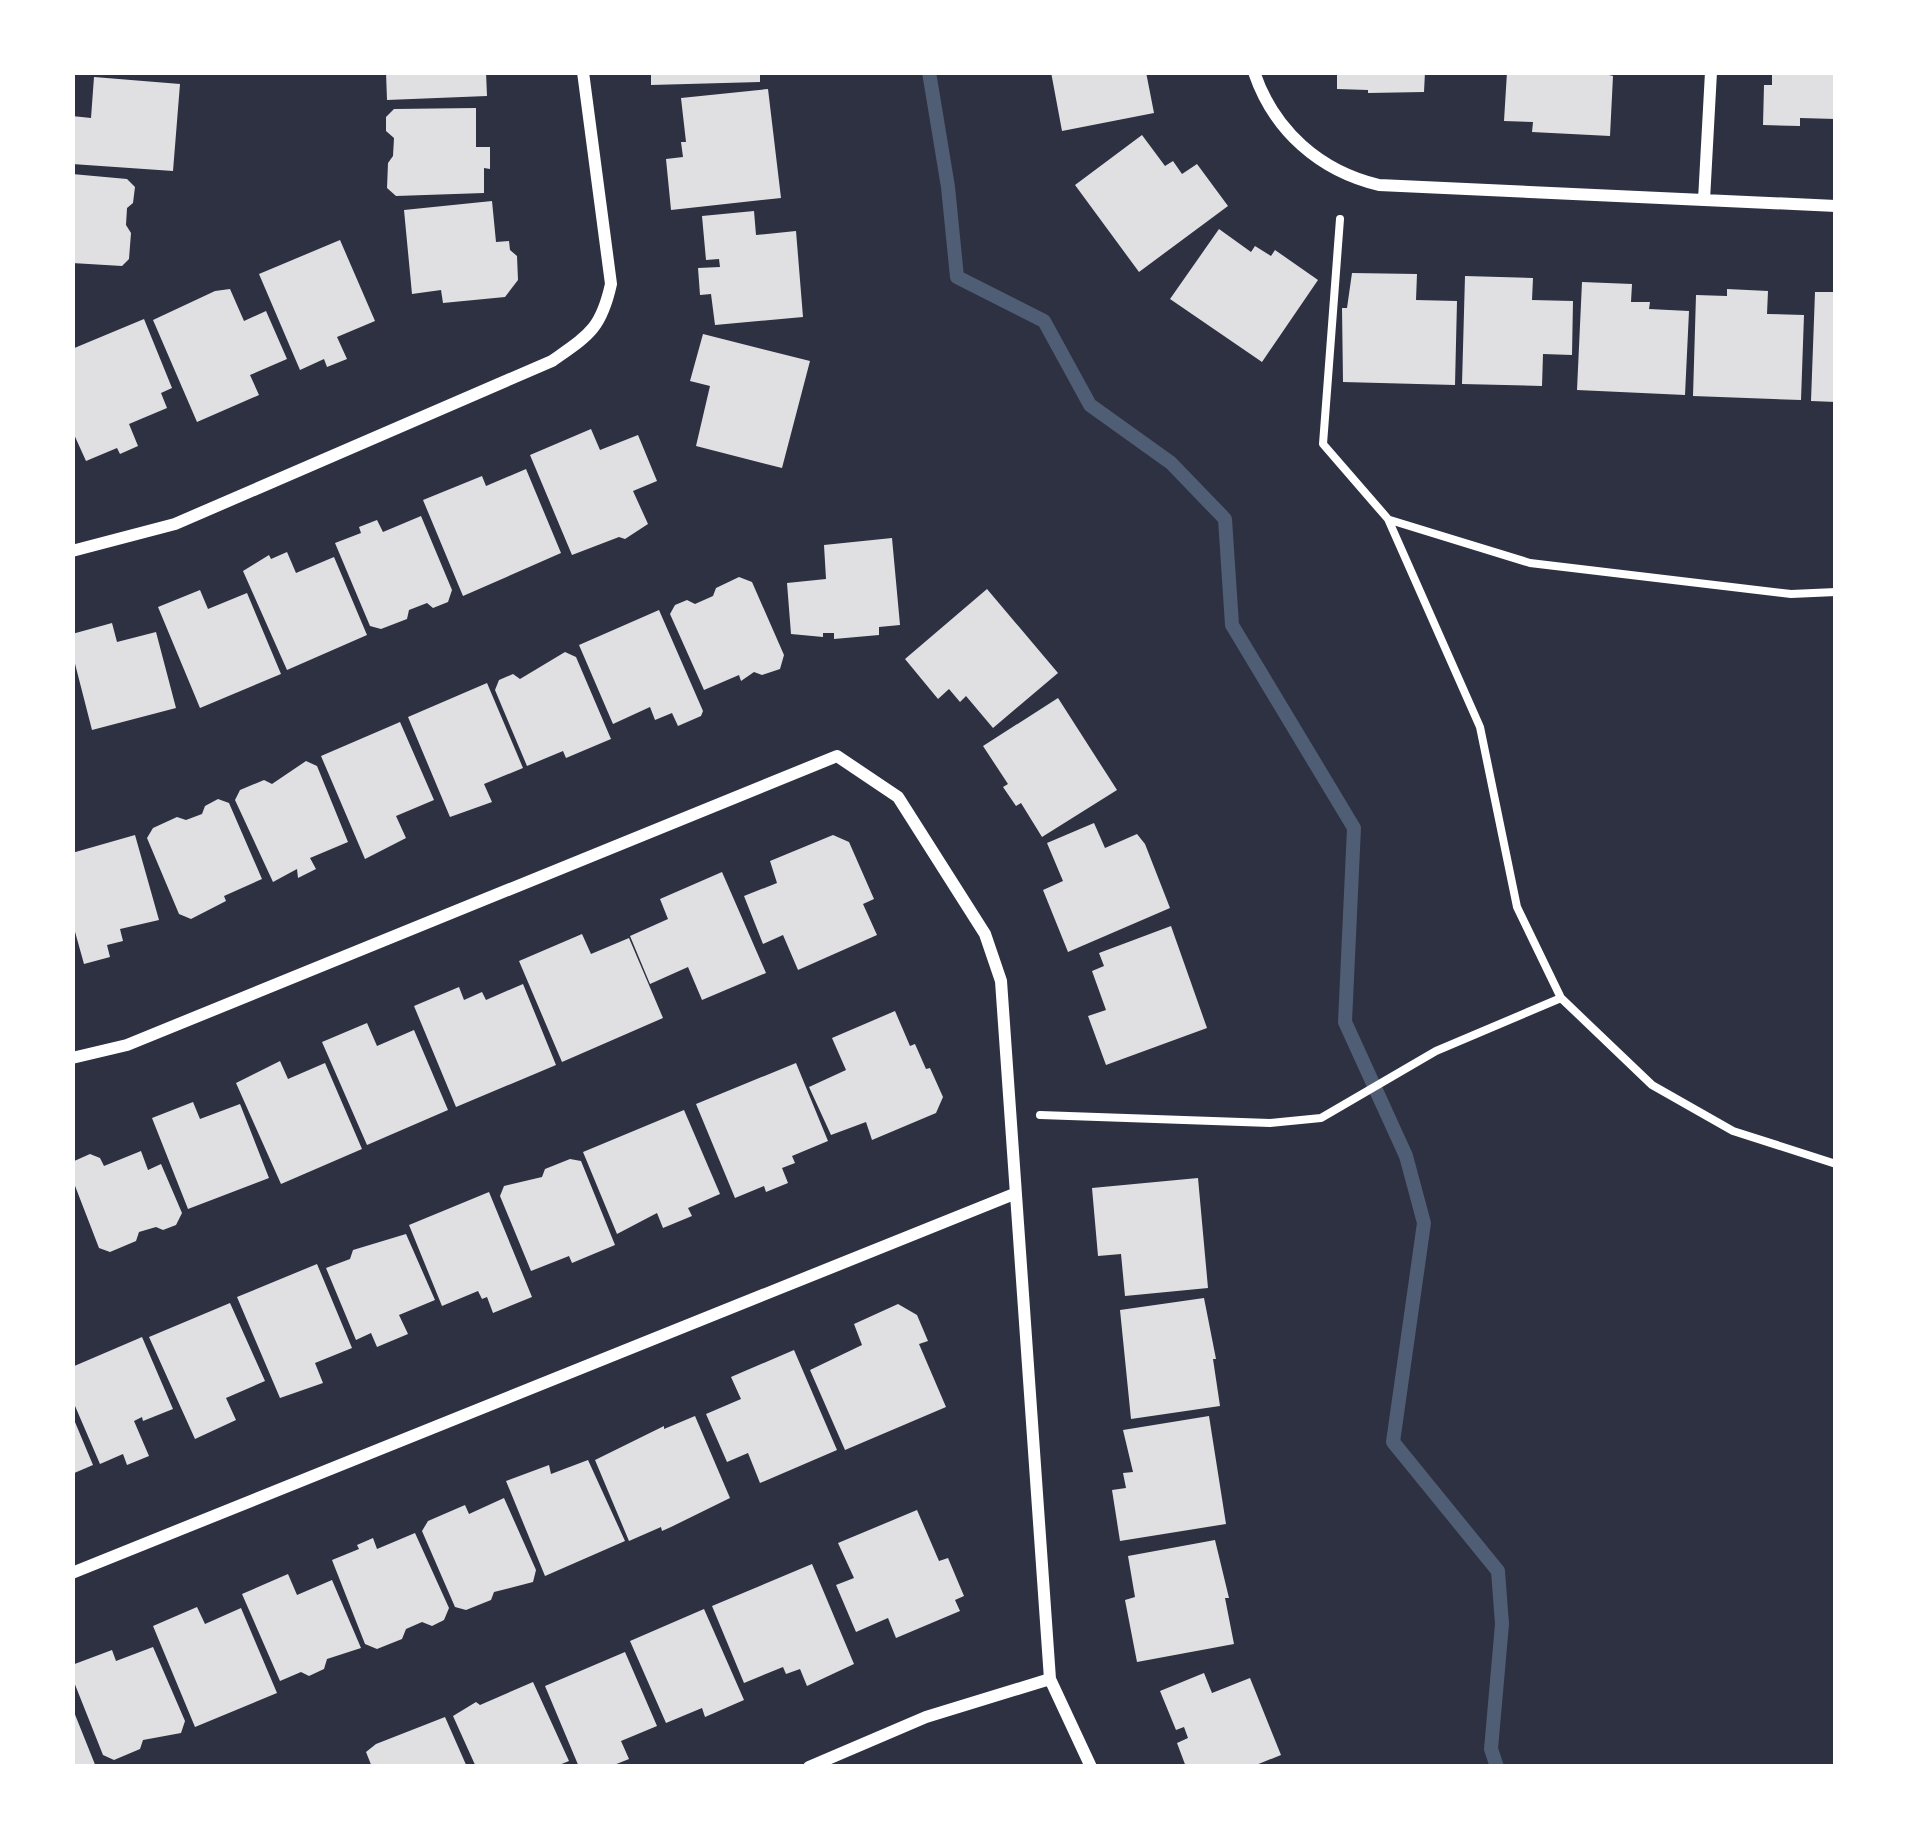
<svg xmlns="http://www.w3.org/2000/svg" width="1908" height="1839" viewBox="0 0 1908 1839" font-family="Commissioner,sans-serif">
	<style>
		.lines { fill: none; stroke-linecap: round; stroke-linejoin: round }
		.stream { stroke: #4f5d75; stroke-width: 14 }
		.building { fill: #e0e0e3 }
		.path { stroke: #fff; stroke-width: 8 }
		.minor { stroke: #fff; stroke-width: 12 }
	</style>
	<rect width="100%" height="100%" fill="#2d3142"/>
	<g class="lines">
		<path class="stream" d="M929,72L948,187L957,277L1044,321L1090,405L1171,463L1225,519L1232,625L1354,828L1345,1022L1406,1156L1424,1223L1393,1442L1498,1571L1502,1624L1491,1749L1497,1767"/>
	</g>
	<path class="building" d="M386,72H486L487,96L387,100Z
		M651,72H760V82L651,85Z
		M1051,72H1146L1154,113L1062,131Z
		M1337,72H1425L1424,92L1368,93V90L1337,89Z
		M1507,72H1597L1613,76L1610,136L1532,132L1533,122L1504,121Z
		M1772,72H1836V119L1800,118V126L1763,125L1764,85H1772Z
		M94,77L180,84L173,171L72,164V116L91,118Z
		M768,89L781,198L671,210L666,159L683,157L681,142H686L681,98Z
		M476,108V147H490V169L484,168V193L396,196L387,188L388,163L393,156L394,138L386,131V117L394,109Z
		M1142,135L1165,166L1173,161L1182,174L1197,164L1228,206L1139,272L1075,185Z
		M72,174L127,179L135,187L133,203L127,208L126,225L131,233L129,259L122,266L72,263Z
		M492,201L496,242L509,241L510,250L517,256L518,280L505,297L443,303L441,290L412,294L404,210Z
		M754,211L756,235L796,231L803,317L715,325L711,294L700,295L698,268L720,267L719,259L706,260L702,216Z
		M1219,229L1251,252L1255,246L1271,256L1275,250L1318,280L1262,362L1170,299Z
		M340,240L375,321L337,337L347,359L327,367L324,359L300,370L259,274Z
		M1352,273L1417,274L1416,300L1457,301L1455,385L1343,382L1342,308H1347Z
		M1465,276L1533,278L1532,300L1573,301L1572,355L1543,354L1542,386L1462,384Z
		M1582,282L1632,284L1631,302H1650L1649,309L1689,311L1685,395L1577,390Z
		M230,289L244,321L266,311L287,359L250,375L259,395L197,422L153,320L215,291Z
		M1727,289L1768,291L1767,314L1804,315L1801,400L1693,396L1696,295L1727,296Z
		M1815,292H1836V402L1811,401Z
		M144,319L172,388L161,393L167,408L129,424L138,446L120,454L117,448L86,461L72,430V349Z
		M703,334L810,361L782,468L696,446L710,386L690,381Z
		M591,429L600,450L638,435L657,481L633,491L648,524L625,539L619,537L572,555L530,455Z
		M526,469L561,553L463,596L423,500L482,476L486,486Z
		M421,516L452,590L448,602L433,608L427,603L409,610L407,619L381,629L370,626L335,543L361,533L359,527L377,520L383,532Z
		M892,538L900,625L879,627V635L834,639V633H823V637L791,634L787,583L826,579L824,545Z
		M287,552L296,573L334,557L367,635L287,670L243,571L269,555L271,559Z
		M739,577L752,582L784,655L780,669L762,675L754,672L741,681L739,675L704,690L670,614L675,605L687,600L695,604L713,596L716,588Z
		M987,589L1058,673L993,728L966,696L960,702L949,689L938,699L905,659Z
		M200,590L208,609L247,593L281,674L200,708L158,607Z
		M659,610L703,711L701,716L678,726L672,713L655,720L650,707L613,724L579,645Z
		M112,623L117,642L156,632L176,708L92,730L72,652V634Z
		M565,652L576,657L611,739L566,758L563,751L527,766L495,690L499,680L513,674L520,679Z
		M487,683L523,768L484,784L492,802L450,817L408,717Z
		M1058,698L1117,790L1042,837L1021,803L1016,806L1003,787L1008,784L983,746Z
		M400,722L434,800L396,816L406,838L365,859L321,756Z
		M306,761L317,766L348,842L310,858L316,869L298,878L297,869L273,882L235,800L240,790L264,780L272,784Z
		M218,799L229,803L262,879L224,896L226,901L191,919L179,914L147,838L153,828L177,817L186,820L202,814L205,806Z
		M1094,823L1105,848L1137,834L1145,844L1170,908L1068,952L1043,890L1063,881L1047,843Z
		M135,835L159,920L120,929L123,941L107,945L110,957L84,964L72,921V853Z
		M833,835L849,842L874,899L863,904L877,935L798,970L783,935L763,944L744,896L777,883L770,861Z
		M722,872L766,973L702,1000L688,967L650,984L630,936L668,919L660,899Z
		M1171,926L1207,1028L1106,1065L1088,1016L1106,1010L1092,971L1104,966L1099,953Z
		M582,934L591,954L629,938L663,1018L562,1062L519,961Z
		M523,984L556,1065L456,1107L414,1006L459,987L464,1000L482,992L486,1000Z
		M895,1011L910,1046L915,1044L926,1069L930,1068L943,1097L936,1113L872,1140L866,1122L831,1135L809,1087L846,1070L832,1038Z
		M367,1023L377,1046L414,1030L448,1110L367,1145L322,1042Z
		M280,1061L288,1079L325,1063L362,1149L281,1184L236,1083Z
		M796,1063L828,1141L792,1156L795,1163L782,1168L788,1183L766,1192L764,1186L735,1198L696,1104Z
		M193,1102L200,1119L240,1104L269,1178L188,1209L152,1118Z
		M684,1110L720,1194L688,1208L692,1216L663,1228L657,1213L617,1234L583,1152Z
		M141,1151L148,1170L161,1164L182,1213L176,1225L163,1230L156,1227L139,1232L136,1241L110,1252L99,1248L72,1178V1162L90,1154L100,1158L104,1166Z
		M570,1159L581,1161L615,1245L572,1263L569,1256L531,1271L500,1196L504,1186L542,1177L545,1169Z
		M1198,1178L1208,1288L1125,1296L1121,1254L1098,1256L1092,1188Z
		M489,1192L532,1297L493,1313L487,1297L482,1299L478,1291L442,1306L409,1225Z
		M406,1234L435,1300L399,1315L408,1334L377,1347L371,1333L356,1340L326,1268L350,1259L353,1250Z
		M317,1264L352,1348L315,1363L323,1383L280,1398L237,1297Z
		M1204,1298L1216,1359H1213L1220,1406L1131,1419L1120,1310Z
		M230,1303L265,1381L226,1398L236,1420L195,1439L149,1337Z
		M898,1304L917,1315L928,1341L919,1344L946,1407L845,1450L810,1370L862,1345L854,1324Z
		M142,1337L173,1409L143,1421L142,1417L134,1421L149,1456L127,1465L123,1454L100,1464L72,1399V1367Z
		M794,1350L837,1450L760,1483L748,1453L727,1462L706,1414L741,1399L731,1377Z
		M72,1415L93,1465L72,1474Z
		M695,1416L730,1498L671,1527L662,1531L661,1527L629,1541L595,1460L664,1426V1429Z
		M1209,1416L1226,1524L1120,1541L1112,1490L1126,1488L1123,1473L1133,1472L1123,1430Z
		M588,1460L625,1541L545,1576L506,1481L549,1465L551,1474Z
		M504,1498L536,1570L533,1582L494,1592L491,1600L466,1610L455,1607L422,1531L428,1521L465,1505L469,1514Z
		M917,1510L939,1561L948,1558L964,1596L955,1600L960,1611L896,1638L888,1618L856,1632L836,1585L854,1578L838,1543Z
		M415,1533L449,1608L444,1620L432,1626L422,1622L406,1629L402,1639L377,1649L365,1644L332,1560L359,1549L357,1545L373,1538L377,1549Z
		M1215,1540L1229,1598H1225L1234,1644L1137,1662L1125,1600L1135,1597L1128,1556Z
		M812,1564L854,1664L807,1686L800,1669L786,1674L783,1667L744,1683L712,1606Z
		M288,1574L297,1595L332,1580L361,1648L327,1659L324,1669L309,1676L301,1672L280,1681L242,1594Z
		M197,1607L205,1624L241,1608L277,1693L195,1727L153,1626Z
		M704,1609L744,1700L705,1717L702,1708L666,1723L630,1641Z
		M153,1647L185,1721L181,1733L143,1740L140,1749L114,1760L103,1755L72,1677V1665L112,1650L116,1661Z
		M625,1652L657,1726L621,1741L629,1759L609,1767H579L545,1686Z
		M1204,1673L1212,1693L1250,1678L1281,1755L1251,1767H1186L1177,1743L1188,1738L1184,1727L1176,1730L1160,1691Z
		M533,1682L569,1761L554,1767H476L453,1716L476,1702L480,1705Z
		M72,1707L96,1767H72Z
		M445,1717L467,1767H372L366,1752L376,1744Z"/>
	<g class="lines">
		<path class="path" d="M1340,219L1323,444L1388,519L1480,727L1517,907L1561,998L1652,1085L1733,1131L1836,1164
			M1390,520L1530,563L1791,594L1836,592
			M1040,1115L1270,1123L1321,1118L1436,1051L1561,998"/>
		<path class="minor" d="M1254,72C1274,131 1320,171 1379,185L1836,206
			M1704,200L1711,72
			M72,551L175,524L552,361C589,335 601,329 611,284L583,72
			M72,1058L127,1045L837,756L898,797L985,934L1001,981L1050,1679L1091,1767
			M72,1573L1014,1194
			M809,1767L926,1717L1050,1679"/>
	</g>
	<rect width="1908" height="1839" fill="none" stroke="#ffffff" stroke-width="150"/>
</svg>
